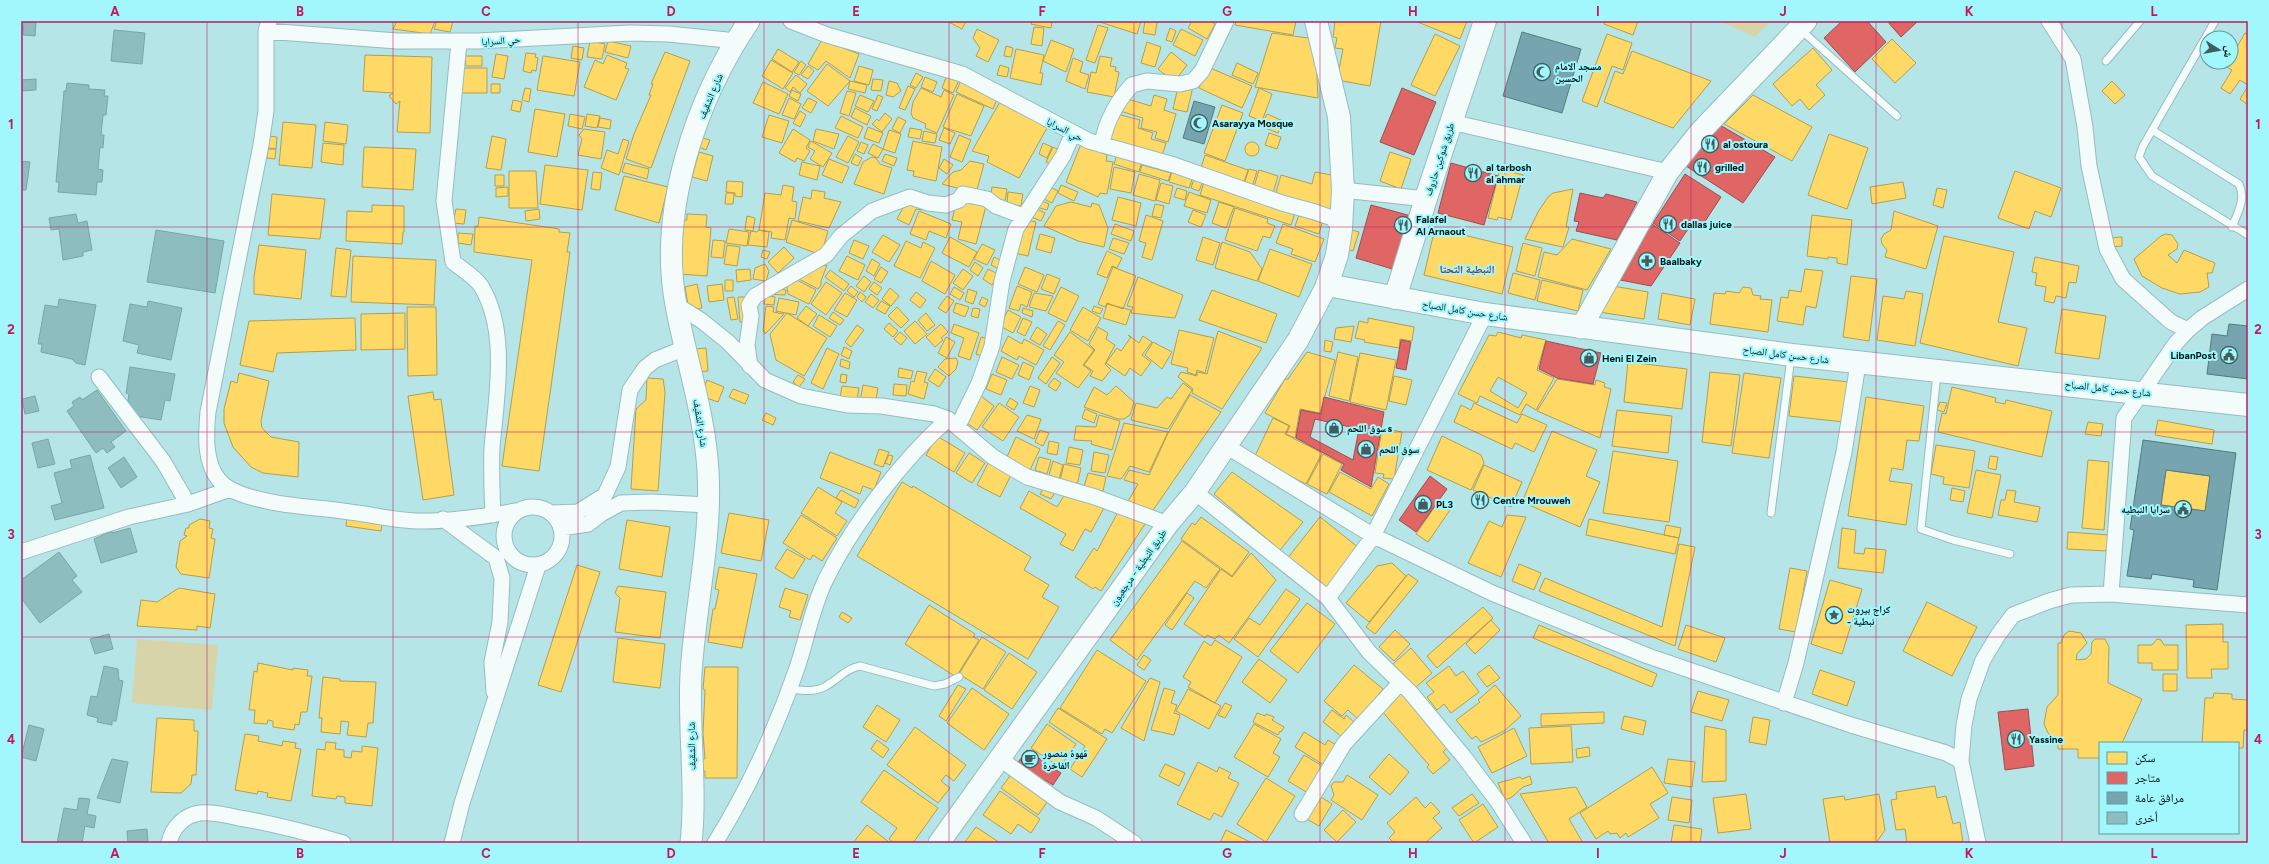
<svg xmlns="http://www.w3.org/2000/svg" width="2269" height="864" viewBox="0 0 2269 864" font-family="Figtree,'Noto Naskh Arabic',sans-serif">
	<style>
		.green { fill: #d8d4a9 }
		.homes { fill: #ffd966; stroke: #b29e4f; fill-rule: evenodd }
		.shops { fill: #e06666; stroke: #9d4e4f; fill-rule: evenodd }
		.public { fill: #76a5af; stroke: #537a82; fill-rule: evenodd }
		.building { fill: #8dbdbf; stroke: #7da4a6 }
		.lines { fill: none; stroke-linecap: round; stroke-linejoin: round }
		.service-casing { stroke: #97bcbe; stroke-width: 9 }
		.minor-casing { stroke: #97bcbe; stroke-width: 17 }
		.secondary-casing { stroke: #97bcbe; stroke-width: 23 }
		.primary-casing { stroke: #97bcbe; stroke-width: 24 }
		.service { stroke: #f4fbfb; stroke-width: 7 }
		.minor { stroke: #f4fbfb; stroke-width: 15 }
		.secondary { stroke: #f4fbfb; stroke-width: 21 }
		.primary { stroke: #f4fbfb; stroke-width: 22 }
		.grid { fill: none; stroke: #c2185b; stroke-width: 1; stroke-opacity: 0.55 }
		.labels { text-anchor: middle; stroke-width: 4; stroke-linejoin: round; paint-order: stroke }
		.street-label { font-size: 10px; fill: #001618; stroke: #a1f7fc }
		.poi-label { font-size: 10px; font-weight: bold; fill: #001618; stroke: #a1f7fc; text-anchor: start }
		.neighbourhood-label { font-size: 11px; font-weight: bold; fill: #7e3738; stroke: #a1f7fc }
		.neatline { fill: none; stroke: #c2185b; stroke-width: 1.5 }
		.grid-label { font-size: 13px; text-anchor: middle; font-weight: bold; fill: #c2185b }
	</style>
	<rect width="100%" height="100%" fill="#b6e5e7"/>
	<path class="green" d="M1720,21H1771L1755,37Z
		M137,639L218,645L212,710L132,703Z"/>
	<path class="homes" d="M397,21H435L430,34L393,29Z
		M437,21H453L450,32L434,29Z
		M947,21H966L962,29Z
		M1032,21H1052L1051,28L1031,24Z
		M1097,21H1141L1137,34Z
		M1145,21L1157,22L1155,35L1143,33Z
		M1192,21H1210L1215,24L1207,39L1188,28Z
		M1236,21H1296L1293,35L1235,25Z
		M1331,21H1381L1370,86L1337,80L1343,49L1335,48L1337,38L1333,37L1335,22Z
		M1415,21H1467L1460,39Z
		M1605,21H1638L1633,35L1604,24Z
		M1098,25L1108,28L1095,63L1086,60Z
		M1034,27L1044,28L1042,46L1031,44Z
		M1170,28L1176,31L1172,42L1166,40Z
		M977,29L999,40L988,62L976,56L980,48L973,38Z
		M1181,29L1203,40L1195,56L1173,45Z
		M1272,33L1315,39L1318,98L1255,87Z
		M2245,33L2248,35V85L2240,80L2230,94L2221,88L2232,70L2225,66L2228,62H2231V57Z
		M1435,34L1460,46L1435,96L1411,85Z
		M1607,34L1632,43L1623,70L1612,66L1597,107L1582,101Z
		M1892,39L1916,63L1895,83L1872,59Z
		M822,40L859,54L850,78L826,61L818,70L808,64Z
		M1051,40L1074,49L1066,72L1043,61Z
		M590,41L605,44L602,59L587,57Z
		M608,41L631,46L628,58L605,52Z
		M1147,42L1161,47L1155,67L1141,63Z
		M573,46L584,48L582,60L571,58Z
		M1006,46L1013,48L1011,57L1004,56Z
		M1813,48L1832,70L1816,85L1825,95L1809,110L1800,99L1792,106L1773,84Z
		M778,49L799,62L792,72L772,59Z
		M1016,49L1044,55L1040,73H1043L1041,85L1010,78Z
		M1632,51L1711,81L1673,128L1604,102L1615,71L1623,74Z
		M665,52L690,61L651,168L626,159L634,134L651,95H649L653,84H651Z
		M1171,52L1187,65L1174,82L1158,69Z
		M526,53L536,54L535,57L538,58L536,71L532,70L531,73L523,71Z
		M496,54L508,56L504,79L492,77Z
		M365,55L432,57L430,133L397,132L400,101L396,104L389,96L393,93L363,91Z
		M607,55L627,63L625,68L629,69L616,100L584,87L595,60L603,64Z
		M465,56H482V66H466Z
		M543,56L580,62L574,96L537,90Z
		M1100,56L1112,58L1110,66L1116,67L1115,71L1119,72L1114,97L1087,92L1091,72L1096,73Z
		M1073,58L1083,62L1080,72L1089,75L1085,89L1066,81Z
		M771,60L793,73L783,89L762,76Z
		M801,61L806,65L799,75L794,72Z
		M1237,63L1258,73L1253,84L1232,75Z
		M827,64L850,81L828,106L807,91Z
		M1000,65L1009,68L1007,77L997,75Z
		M808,66L814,71L808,79L801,75Z
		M859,66L873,70L869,85L854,81Z
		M1208,67L1252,86L1242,108L1199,88Z
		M461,68H487V93H461Z
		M916,73L923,77L916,88L910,85Z
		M796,75L807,84L800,93L793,87L790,92L785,88Z
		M947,75L959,80L953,93L942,88Z
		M925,77L937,82L933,92L921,87Z
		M962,78L999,94L993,109L956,92Z
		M873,79L883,80L881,91L871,90Z
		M850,81L867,85L865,93L848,89Z
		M889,81L897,83L901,91L893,97L886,95Z
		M2112,81L2125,95L2115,104L2102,91Z
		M763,82L788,94L779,114L753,103Z
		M491,84H500V93H491Z
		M908,86L915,89L905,110L899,108Z
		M2248,86V105L2240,99Z
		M1178,87H1193L1187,112L1173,109Z
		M525,88L531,89L529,102L522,100Z
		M921,88L941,97L944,90L954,95L937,133L925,128L926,124L913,118L911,113L913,102Z
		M1259,88L1272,94L1262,121L1249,116Z
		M792,90L801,94L798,101L789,96Z
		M847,91L856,93L849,116L840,113Z
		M957,94L984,106L971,136L943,127Z
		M860,95L874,101L868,112L855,106Z
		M878,95L883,97L877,111L872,109Z
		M1154,95L1167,99L1164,110L1176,114L1168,142L1155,138L1157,132L1141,128L1143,118L1120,111L1124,98L1151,106Z
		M1753,95L1812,127L1792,161L1724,124Z
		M789,98L801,104L794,119L782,115Z
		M808,98L817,102L811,113L802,108Z
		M513,100L522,102L520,112L511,110Z
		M1001,100L1047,128L1019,178L987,162L989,156L972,151Z
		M1222,105L1243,113L1225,161L1204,153Z
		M855,108L871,116L867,125L851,117Z
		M535,109L565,114L557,157L528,152Z
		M800,111L806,115L800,127L793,123Z
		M885,113L892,119L882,132L872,124L877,119L879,121Z
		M570,114L585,117L582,129L568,126Z
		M587,114L600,116L597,128L585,126Z
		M1117,114L1140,120L1138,128L1153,133L1151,139L1166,143L1161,159L1109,144Z
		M1267,114L1283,121L1278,133L1261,126Z
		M769,115L789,121L782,143L762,137Z
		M841,116L863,127L858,138L835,128Z
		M898,117L906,121L900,133L892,129Z
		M600,118L611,120L610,129L598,127Z
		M283,122L316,125L312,168L279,165Z
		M325,122L348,125L346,144L323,141Z
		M868,127L883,133L879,143L864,138Z
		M910,128L922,130L920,139L908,137Z
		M944,128L955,133L950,144L939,140Z
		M584,129L605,132L601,159L578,155L582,139L579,135Z
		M793,129L810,140L806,148L810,151L804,161L797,158L795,162L779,153Z
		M816,129L839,134L834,149L813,141Z
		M889,130L901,134L895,153L883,149Z
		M924,131L937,134L935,143L922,141Z
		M1269,133L1281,137L1277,149L1265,145Z
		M1829,134L1868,148L1847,209L1808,195Z
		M959,135L971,140L962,162L950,157Z
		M269,136L277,137L276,149L268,148Z
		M492,136L506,139L501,170L486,168Z
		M848,136L859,142L848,163L836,157Z
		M703,138L710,140L706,150L699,147Z
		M623,139L629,141L619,175L601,168L607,150L618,154Z
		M811,141L832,153L823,167L810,159L815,151L808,147Z
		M913,141L942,147L936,181L913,176L914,171L907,170Z
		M1245 149a7 7 0 1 1 14 0a7 7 0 1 1-14 0Z
		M861,142L868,145L864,154L857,151Z
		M323,143L344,145L343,165L321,162Z
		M1043,143L1052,147L1047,158L1039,154Z
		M873,144L883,149L878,158L868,153Z
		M1081,144L1107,155L1106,161L1113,162L1107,194L1100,193L1098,197L1066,182Z
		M364,147L416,149L413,190L362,187Z
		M1053,147L1062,151L1055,166L1046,162Z
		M268,149H276L275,159L267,158Z
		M699,152L713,156L707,181L692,177Z
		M1118,152L1142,160L1139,172L1114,164Z
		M1390,152L1411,159L1401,189L1380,181Z
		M855,154L862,158L858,166L851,163Z
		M885,154L897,158L894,166L882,161Z
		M1205,155L1248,170L1243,185L1200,171Z
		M872,157L876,158L880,164L892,168L884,194L854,184L863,162Z
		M829,159L849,167L842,183L822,175Z
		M944,159L953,165L947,174L939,168Z
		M970,161L984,164L976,193L942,184L953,172L961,170Z
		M802,162L820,166L817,180L799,175Z
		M625,163L649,169L647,179L622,172Z
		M545,165L588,170L582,210L540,204Z
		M1142,165L1171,173L1168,181L1140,172Z
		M1114,167L1135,172L1131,193L1110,189Z
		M1173,167L1194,174L1189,188L1169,182Z
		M1249,169L1257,171L1252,187L1244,184Z
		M1500,169L1523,175L1511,220L1498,217L1497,220L1488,218Z
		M1259,170L1278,176L1273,193L1254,187Z
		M509,171H536L538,208H509Z
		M2015,171L2061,188L2051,217L2035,211L2029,229L1998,218Z
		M593,172L602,173L600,190L591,189Z
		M1315,172L1337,176L1331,213L1275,196L1281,175L1312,184Z
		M1139,174L1160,180L1155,201L1133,195Z
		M495,175H504V186H495Z
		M624,176L668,187L659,223L615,210Z
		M1195,176L1204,179L1199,191L1191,188Z
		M1205,179L1296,210L1291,225L1200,195Z
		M727,181L743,182L742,197L735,196V193L726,192Z
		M1903,182L1906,198L1872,204L1870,187Z
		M1161,183L1173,186L1169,204L1156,200Z
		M783,185L794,187L792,201L797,202L795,219L789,218L785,240L771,238L772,232L759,230L765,193L781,195Z
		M1061,185L1078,192L1074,201L1058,193Z
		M1048,186L1058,191L1052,203L1042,198Z
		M508,187V196L496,197V188Z
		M992,187L1007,189L1005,202L990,200Z
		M1177,188L1187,191L1185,200L1174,197Z
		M1937,188L1947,190L1943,208L1933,205Z
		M1573,189L1566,227H1569L1563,247L1525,239L1538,212L1548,197L1553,193Z
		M812,190L825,192L824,198L841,202L829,228L798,221L803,197L811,199Z
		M1008,192L1023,194L1021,206L1007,204Z
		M1189,192L1211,200L1207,213L1184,206Z
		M726,193H734L733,204H725Z
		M272,194L325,199L320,239L268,235Z
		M1118,197L1141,203L1136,226L1112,220Z
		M969,198L987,202L976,244L958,239L962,222L952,220L956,204Z
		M908,199L924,204L922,210L916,209L909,225L897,219Z
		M1039,200L1049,204L1047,210L1037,207Z
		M1071,202L1091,207L1092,203L1099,205L1108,228L1104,247L1078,241L1044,226L1056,206Z
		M1219,202L1234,207L1226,228L1212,223Z
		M1155,204L1164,206L1161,218L1152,216Z
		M372,205L404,206V232H403L402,244L346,241L347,211L372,212Z
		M1033,207L1045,213L1041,221L1029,216Z
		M1235,208L1268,219L1267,223L1275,226L1270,238L1263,236L1257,251L1225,240Z
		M456,209L466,210L464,224L453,223Z
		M539,209L540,219L526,221L525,211Z
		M1193,210L1206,215L1201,227L1188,222Z
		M919,211L951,224L946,238L929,231L926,240L910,234Z
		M1894,211L1938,226L1926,269L1885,257L1887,250L1882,244L1881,239L1884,234L1891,230Z
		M687,214L707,215L706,227L711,228L707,276L679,274L684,220H687Z
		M1146,215L1163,221L1152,260L1142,257L1146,243L1139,241Z
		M1299,215L1322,223L1319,234L1295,226Z
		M1812,215L1852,220L1847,265L1837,263V258L1828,257V259L1807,256Z
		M747,216L755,218L753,231L745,230Z
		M479,217L559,229V232L570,233L567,252H570L539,471L502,466L532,260L474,252L475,226L478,227Z
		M1022,219L1036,222L1028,256L1014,253Z
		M792,220L828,231L821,255L786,242Z
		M1115,224L1134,231L1131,241L1111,234Z
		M1283,224L1324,239L1315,262L1291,254L1293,249L1276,243Z
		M1435,228L1513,247L1502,294L1424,275Z
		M729,229L749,232L747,246L726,243Z
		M1348,229L1359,232L1353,251L1342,247Z
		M758,230L769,232L767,247L748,245L751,231L757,232Z
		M458,233L473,234L471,245L458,243Z
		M1040,234L1055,238L1051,253L1036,249Z
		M2166,234L2172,235L2178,244L2177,249L2168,255L2177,263L2184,250L2215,263L2212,273H2207L2209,287L2200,292L2180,294L2162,288L2142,276L2134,259L2161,236Z
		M883,235L900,245L889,262L872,252Z
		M1944,236L2014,252L1998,322L2027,328L2018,366L1920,343Z
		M950,237L977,252L969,267L942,253Z
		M1203,237L1220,243L1213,265L1196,260Z
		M2122,237V246L2109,247V238Z
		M1113,238L1129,243L1124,254L1109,249Z
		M1572,239L1611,249L1587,290L1538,277L1544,252L1557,255Z
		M713,240L725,241L723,258L711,257Z
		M854,240L869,246L863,259L849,253Z
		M906,241L921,248L923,242L935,248L920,278L894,266Z
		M1222,242L1250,252L1262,269L1257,281L1215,268Z
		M1523,243L1542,248L1535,276L1516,271Z
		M982,244L995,250L987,265L974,259Z
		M259,245L306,250L301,299L254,294V277Z
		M727,245L740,247L737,266L724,264Z
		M784,247L794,258L778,273L768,262Z
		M336,248L351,250L346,297L331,296Z
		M1270,249L1312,264L1299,297L1258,281Z
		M763,250L770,252L767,259L761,257Z
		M1107,251L1122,258L1117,268L1112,266L1107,278L1097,274Z
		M353,256L436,260L434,305L351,302Z
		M847,256L865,265L858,280L839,271Z
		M994,257L1004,262L1001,270L991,265Z
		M2035,257L2079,266L2076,283L2069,282L2066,298L2056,296L2054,303L2044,301L2046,287L2035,285L2037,273L2032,272Z
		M872,259L880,264L874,276L866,271Z
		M931,261L955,275L945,294L922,281Z
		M975,262L983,268L978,276L970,270Z
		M765,264L769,271L766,281L753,279L755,268Z
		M827,265L821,281V285L818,289L797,278L813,268Z
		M881,267L888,272L881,283L874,279Z
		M1025,267L1044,275L1037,292L1018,284Z
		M1113,267L1136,276L1123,309L1107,303L1105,307L1098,304Z
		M750,269L751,280L737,282L736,270Z
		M963,269L973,276L963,290L953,283Z
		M988,269L998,274L992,285L983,279Z
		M1805,269L1823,271L1816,308L1806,306L1803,325L1777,321L1781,297L1788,298L1789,290L1801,292Z
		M830,270L849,284L844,291L825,277Z
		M1513,273L1540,280L1535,300L1508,293Z
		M1047,274L1060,279L1054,294L1041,289Z
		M864,276L871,282L864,292L856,286Z
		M1851,276L1877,279L1869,341L1843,337Z
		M1138,277L1183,295L1175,318L1131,313L1133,307L1127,306Z
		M795,279L816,290L809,304L788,294L787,287Z
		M725,280H733V291H725Z
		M1542,280L1583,290L1578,311L1537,301Z
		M826,282L842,293L826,315L811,304Z
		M874,282L882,288L877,295L869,289Z
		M697,284L702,308L689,310L685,287Z
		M722,284L724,300L709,302L707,286Z
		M851,286L858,292L854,297L847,291Z
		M1017,286L1032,292L1027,307L1021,304L1019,311L1009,308Z
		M1613,286L1648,292L1644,319L1599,312Z
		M954,287L964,293L960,300L950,294Z
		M1061,287L1079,296L1066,322L1048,313Z
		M1743,287L1751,288L1753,295L1761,296L1760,299L1772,300L1768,332L1710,324L1714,293L1725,294L1726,291L1739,293Z
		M774,288L786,290L785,295L766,294Z
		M890,288L899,296L891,306L882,299Z
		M968,289L977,292L973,304L965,301Z
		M1212,290L1277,314L1266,343L1199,320Z
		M1906,291L1923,294L1915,346L1877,340L1883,296L1904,299Z
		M860,292L866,297L862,302L857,297Z
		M916,292L926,300L920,308L910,300Z
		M845,293L857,300L847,317L834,310Z
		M1034,293L1053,296L1046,311L1029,307Z
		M1662,293L1695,299L1690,325L1658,319Z
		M871,294L879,300L873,308L865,302Z
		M766,295L775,297L774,305L764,304Z
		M947,296L954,301L946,313L938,308Z
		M734,297L738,319L731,320L727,298Z
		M738,297H745L746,322H740Z
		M982,297L988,300L985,307L979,304Z
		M779,298L799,302L796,315L776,311Z
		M881,301L890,306L885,314L876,309Z
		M956,303L969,307L965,317L953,312Z
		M1107,304L1131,310L1126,325L1103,318Z
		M766,306L774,307L773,312L784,314L765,334L763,330Z
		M806,306L817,314L808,326L797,318Z
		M1094,306L1103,309L1100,314L1092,311Z
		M407,307H436L437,375L408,376Z
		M897,307L909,320L901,328L888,316Z
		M1083,307L1101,318L1088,341L1070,330Z
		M973,308L980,309L978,318L971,316Z
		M1023,308L1033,311L1032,317L1022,313Z
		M2062,309L2106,316L2099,359L2055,353Z
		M1008,310L1021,317L1013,333L1000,326Z
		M833,312L844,320L840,325L829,318Z
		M405,313V349L361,350V314Z
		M787,313L827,338L804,376L776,360L770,334Z
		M926,313L935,325L927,331L918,320Z
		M819,315L837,326L830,337L813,326Z
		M355,318L356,350L277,353L273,372L240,365L249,321Z
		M1023,318L1032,322L1025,336L1017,332Z
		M1368,318L1414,327L1412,341L1400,339L1399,348L1364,342L1365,340L1355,338L1359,321L1368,323Z
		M915,321L927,334L915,344L904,331Z
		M1058,321L1065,325L1050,350L1043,346Z
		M889,323L898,331L893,337L884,329Z
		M941,324L948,332L941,338L943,340L935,347L926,337Z
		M954,324L979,333L970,360L958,356L964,338L951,333Z
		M857,325L864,330L851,347L845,342Z
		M1354,326L1351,342L1334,339L1336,328Z
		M1037,327L1047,334L1040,345L1030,339Z
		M1098,327L1108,333L1106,339L1115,345L1105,364L1111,370L1102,381L1090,376L1093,371L1084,365L1095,350L1089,344Z
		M1179,330L1214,338L1205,373L1197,370L1196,375L1187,372L1188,368L1171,364Z
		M1218,331L1262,348L1222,409L1192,393L1193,389L1178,377L1181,372L1197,376V372L1207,374Z
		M900,332L907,338L901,345L894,339Z
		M1070,332L1094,350L1083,365L1091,371L1078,388L1056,373L1064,362L1054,355Z
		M1498,332L1521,338L1522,335L1546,340L1537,370L1554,378L1536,410L1526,404L1520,415L1480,396L1477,403L1458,394L1489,335L1496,336ZM1498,377L1527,393L1518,408L1490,391Z
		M1128,335L1139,343L1143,336L1152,342L1142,355L1151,362L1141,376L1130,368L1125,376L1106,363L1117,348L1121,351L1131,337Z
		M1008,336L1022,344L1024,339L1044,350L1036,365L1019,356L1017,360L1001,351Z
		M946,337L955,342L947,358L938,353Z
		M981,337L992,340L987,358L976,354Z
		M1325,340L1333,342L1331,352L1324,351Z
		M1153,342L1172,352L1162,369L1145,355Z
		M844,347L852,351L849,359L841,355Z
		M706,348L708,371L697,372L695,349Z
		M827,348L839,354L823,389L811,383Z
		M1307,352L1335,360L1320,413L1300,409L1295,438L1286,434L1290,426L1265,413L1285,379H1288Z
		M1338,352L1358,357L1349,401L1329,396Z
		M1360,353L1396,360L1386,410L1350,402Z
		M1002,357L1019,365L1012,379L996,372Z
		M1052,357L1060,363L1046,384L1038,378Z
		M956,358L958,362L956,369L949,376L938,367L945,359Z
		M841,359L850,362L849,369L840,366Z
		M1023,362L1034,367L1029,380L1018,375Z
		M1628,362L1687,369L1682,409L1624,402Z
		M899,368L913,371L911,379L898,377Z
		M935,369L946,377L939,387L928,380Z
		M917,371L927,373L924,382L928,383L924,399L908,394L911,381L914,382Z
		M1710,372L1740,375L1731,446L1702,442Z
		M239,373L269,381L261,421L262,428L271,437L299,442L298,477L263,473L251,467L233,447L224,423V409L231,381L237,383Z
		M1744,373L1781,378L1769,458L1732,453Z
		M841,374L847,375L846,383L840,382Z
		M992,374L1007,380L1001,395L986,389Z
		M798,375L805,379L799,387L793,382Z
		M1394,376L1412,380L1406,405L1389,401Z
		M1794,376L1849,382L1844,422L1789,416Z
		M647,378L663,379L665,392L658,491L631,489L636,409L646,400Z
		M1054,378L1061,383L1056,391L1048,386Z
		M1557,379L1595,385L1596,380L1605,383L1604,387L1611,389L1600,438L1537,411Z
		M707,380L724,387L718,402L701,396Z
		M1183,383L1192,390L1168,429L1131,420L1136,403L1157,408L1167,397L1171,399Z
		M894,384L907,385L906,396L893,395Z
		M863,385L878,388L875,405L860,402Z
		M842,386L859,388L857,400L840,398Z
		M1030,386L1040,390L1034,407L1023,403Z
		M1116,386L1134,402L1130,415L1124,419H1118L1084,407L1094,387L1107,395Z
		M1952,387L1996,398L1995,402L2005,404L2006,400L2052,411L2042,457L1938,432L1942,413L1946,414Z
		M733,389L749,395L745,404L729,397Z
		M433,392L434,400L441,399L454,495L423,500L408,396Z
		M1190,395L1221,412L1151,513L1127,503L1138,484L1124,480L1129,470L1149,475L1168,433Z
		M981,396L994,406L977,430L964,421Z
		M1866,397L1924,406L1919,441L1907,440L1903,470L1892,468L1889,481L1912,484L1906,525L1848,516Z
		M1010,398L1018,403L1014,410L1006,405Z
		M1940,402L1947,403L1944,412L1937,410Z
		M999,403L1019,417L1003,441L982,427Z
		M1474,403L1517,423L1522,414L1547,425L1534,452L1515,443L1512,449L1454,422L1461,405L1471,410Z
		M1085,409L1097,414L1094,423L1082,418Z
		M1617,410L1672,416L1668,453L1612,446Z
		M766,413L776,418L773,425L762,420Z
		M1027,415L1041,419L1034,439L1017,431Z
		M1099,415L1120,421L1112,450L1091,444L1092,441L1074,440L1076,426L1096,427Z
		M1273,418L1289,426L1285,434L1322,453L1306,484L1254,458Z
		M2158,420L2214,430L2212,444L2155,435Z
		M2088,422L2103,424L2101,436L2085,434Z
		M1124,423L1168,432L1149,472L1130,466L1121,479L1107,476Z
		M1382,428L1402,432L1394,479L1383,478L1384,474L1375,473Z
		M1040,430L1049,433L1043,446L1035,442Z
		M1552,431L1597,450L1586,476L1600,482L1580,527L1522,502Z
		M937,436L965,453L954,472L926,455Z
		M1442,436L1481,455L1484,463L1471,490L1427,470Z
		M1016,437L1040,449L1030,470L1006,459Z
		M1049,441L1059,443L1057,455L1047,453Z
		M1936,445L1975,451L1969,488L1943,484L1944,477L1931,474Z
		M1069,447L1083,450L1080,465L1066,463Z
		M879,449L889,452L883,467L874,464Z
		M1613,451L1678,461L1669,522L1603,513Z
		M830,452L881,472L874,490L863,486L860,494L820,478Z
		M1094,452L1109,455L1105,473L1091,471Z
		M969,453L985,463L972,483L956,473Z
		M1323,454L1342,464L1327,494L1307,484Z
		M889,455L893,456L890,465L885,463Z
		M1990,456L1998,457L1996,470L1988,468Z
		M1039,457L1051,460L1047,474L1035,470Z
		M990,459L1013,471L1000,497L977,485Z
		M2088,460L2109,462L2104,530L2082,528Z
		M1053,461L1063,465L1059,479L1049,475Z
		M1064,464L1081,468L1077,485L1060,481Z
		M1484,465L1522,482L1511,507L1473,490Z
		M1976,470L2001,475L1992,518L1967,513Z
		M2166,470L2210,476L2205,511L2161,505Z
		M1232,472L1303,522L1280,550L1214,494Z
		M1340,472L1371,489L1378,477L1389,484L1372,516L1329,492Z
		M1088,473L1106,477L1103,491L1084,487Z
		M902,482L912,488L913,486L1031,557L1024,570L1049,585L1042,597L1059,607L1028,659L857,556Z
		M818,487L842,502L835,513L847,521L837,536L801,513Z
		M1044,487L1055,492L1051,499L1040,494Z
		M1952,488L1965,491L1963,502L1950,500Z
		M841,490L859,500L855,508L836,498Z
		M2007,490L2016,491L2014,502L2040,507L2037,522L1998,515L2001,500H2005Z
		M1029,491L1057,507L1065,494L1105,506L1091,532L1085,529L1073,551L1060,544L1066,534L1020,508Z
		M1438,502L1450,510L1428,542L1416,534Z
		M1118,512L1145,524L1101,591L1095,587L1093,589L1075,577L1094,548L1097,551Z
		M729,513L769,520L761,561L721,553Z
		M801,515L837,538L822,561L813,555L810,560L783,543Z
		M1507,515L1526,517L1501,577L1468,563L1489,521L1502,527Z
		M347,517L382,522L381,531L346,526Z
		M1201,517L1249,552L1232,576L1181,539L1192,523L1195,525Z
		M1320,517L1359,548L1325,590L1287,559Z
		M200,519L210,521L209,528L213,529L211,538L215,539L209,578L181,574L176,567L180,541L187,536L184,535L186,528H189V525Z
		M1589,519L1679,538L1675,554L1586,535Z
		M627,520L670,527L662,577L619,569Z
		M1666,525L1681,528L1679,538L1664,535Z
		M1842,528L1856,530L1854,553L1864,554L1865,548L1886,550L1883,573L1838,568Z
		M2068,532L2109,535L2108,551L2067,549Z
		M1182,541L1220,569L1206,588L1195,581L1137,660L1110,640Z
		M1679,544L1695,547L1675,646L1539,591L1545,578L1662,627Z
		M787,549L805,559L793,579L775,568Z
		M1251,553L1276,580L1229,643L1219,635L1215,639L1207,635L1205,638L1184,624L1221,569L1232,577Z
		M1392,563L1406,576L1369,622L1346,603L1377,566Z
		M1519,564L1541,573L1534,590L1512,581Z
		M577,565L600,572L561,692L538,685Z
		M719,567L757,574L742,648L708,642L713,609H715L719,590L715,589Z
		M1790,568L1807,571L1796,632L1779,629Z
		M1408,574L1418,581L1375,634L1366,627Z
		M1830,580L1862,589L1842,654L1811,644Z
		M618,586L666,592L660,638L615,632L620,598L615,593Z
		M179,588L215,594L210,628L197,626V630L137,626L141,600L157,602Z
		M785,588L808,595L800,620L789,617L791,611L779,607Z
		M1286,589L1300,599L1258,657L1234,639L1249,618L1260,625Z
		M1187,593L1194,598L1172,630L1165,625Z
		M1927,602L1977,627L1952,676L1903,651Z
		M1307,603L1335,624L1298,673L1270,651Z
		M929,605L975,634L973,637L979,640L956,677L905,644Z
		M1483,607L1493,618L1437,668L1427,656Z
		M842,612L852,618L848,623L839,617Z
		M1491,620L1500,630L1475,654L1466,644Z
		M2223,624V642H2228V669H2211L2212,678H2187L2186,625Z
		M1539,625L1657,674L1652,687L1533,638Z
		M1686,625L1725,638L1716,662L1678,649Z
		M1395,630L1410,644L1394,661L1379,647Z
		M2069,631L2081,633L2087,643L2077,654L2076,660L2086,659L2091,654L2092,642L2095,639H2105L2109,647L2108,683L2142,699L2122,743H2100V758H2078V749H2058V743L2048,733L2044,724L2047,707L2058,695V643H2061L2064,635Z
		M982,637L1006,652L983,689L959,674Z
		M618,638L665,644L660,688L613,682Z
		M2157,639L2161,640L2164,645H2178V670H2152V663H2138V645H2152Z
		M1215,640L1242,657L1215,703L1188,687L1191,682L1183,677L1204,641L1211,646Z
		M1411,648L1432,673L1415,688L1393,664Z
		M1097,650L1146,681L1112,733L1105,729L1102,734L1060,708Z
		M1009,653L1037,672L1012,709L984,690Z
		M1144,655L1151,660L1144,670L1137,665Z
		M1259,659L1287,680L1270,703L1242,682Z
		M258,663L293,670V668L308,670L307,676H312L307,712H301L299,725L295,724L294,730L273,727V721L268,720L267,724L254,723L255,710H249L254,671L257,672Z
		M1354,665L1383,689L1358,719L1348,710L1342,716L1324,701Z
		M1489,665L1500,678L1487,687L1477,674Z
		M1449,666L1456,676L1463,671L1479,692L1451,713L1444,704L1437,710L1427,697L1434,692L1426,683Z
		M705,667H738L737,778H705V771H702V759H705L703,733L705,690L703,689Z
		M1820,670L1855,682L1847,706L1812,694Z
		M2163,674H2177V691H2163Z
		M323,677L340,679V681L376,682L373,723H368L366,737L347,735L349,722L341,721L340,734L321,732L322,718H319Z
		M1150,678L1160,682L1144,741L1121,728Z
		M958,685L966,689L946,721L939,716Z
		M1495,685L1521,716L1504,731L1481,742L1476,736L1472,739L1456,720L1480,702L1478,700Z
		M972,688L1009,714L984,750L947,723Z
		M1164,688L1175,691L1171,703L1177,705L1174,713L1180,715L1174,735L1151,730Z
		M1188,689L1221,706L1209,729L1176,711Z
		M1402,691L1448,747L1443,752L1450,760L1433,774L1427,767L1429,765L1381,710Z
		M1698,691L1729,700L1722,721L1691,712Z
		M2214,693L2232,694V699L2248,700L2247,730H2244L2243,748H2238V743H2202L2205,698H2213Z
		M1225,703L1232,706L1225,718L1218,715Z
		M877,705L900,720L886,742L863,727Z
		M1058,708L1107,739L1082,777L1070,769L1085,746L1049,722Z
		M1332,710L1344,719L1346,715L1354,722L1346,740L1323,722Z
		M1604,712V723L1541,726V714Z
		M1257,713L1265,716L1266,714L1274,717L1272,720L1284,727L1281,732L1280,731L1278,735L1253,722Z
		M1624,716L1646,721L1643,735L1621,729Z
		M1753,717L1770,720L1766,745L1749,742Z
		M157,718L194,720V731H198L196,775H192L191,784L181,793L151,792Z
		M1047,724L1076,744L1060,767L1031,748Z
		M1254,724L1281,739L1273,753L1280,757L1268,777L1234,757Z
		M1571,726L1573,762L1531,764L1529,728Z
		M1705,726L1726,730V781L1702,782Z
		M915,727L966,765L954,781L946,775L941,781L950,788L938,803L887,765Z
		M1514,728L1527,756L1492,773L1478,747Z
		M1304,732L1325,745L1328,740L1336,745L1324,765L1295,747Z
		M245,734L259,736L258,741L282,746L283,741L296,743L295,748L301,749L291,801L267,797L268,793L258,791L257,794L235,790Z
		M877,740L889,749L883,758L871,749Z
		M326,742L336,743L335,749L344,750V757L351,758L352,751L362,752V746L378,748L372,806L345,803V797L337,796L336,799L312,796L317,749L325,750Z
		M1589,747L1590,756L1577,758L1576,749Z
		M1389,754L1409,772L1390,795L1369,777Z
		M1304,755L1324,767L1308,793L1288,781Z
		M1668,759L1695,762L1692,787L1664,783Z
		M1198,762L1217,772L1219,767L1231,773L1228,778L1239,783L1222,817L1214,813L1210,820L1177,804Z
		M1165,764L1185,773L1179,786L1159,776Z
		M1652,767L1668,793L1650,804L1659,818L1628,837L1626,833L1620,838L1617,833L1610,834L1608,831L1596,839L1580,813Z
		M884,770L938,808L913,843H894L889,839L897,828L861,802Z
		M1013,772L1050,798L1038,815L1001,788Z
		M1347,775L1378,795L1362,820L1331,800L1334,795L1331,786L1334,782H1343Z
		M1530,776L1532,784L1523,787L1512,797L1505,800L1498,783L1520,777L1522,779Z
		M1266,778L1295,796L1266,842L1237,824Z
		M1935,786L1937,798L1946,796L1953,824L1960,822L1963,843H1907L1905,829L1896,830L1891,800L1897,799L1896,792Z
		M1576,787L1587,807L1569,819L1583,843H1549L1520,794Z
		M1000,791L1040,819L1031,833L1018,824L1011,834L983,815Z
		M1316,794L1332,804L1319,826L1303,817Z
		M1472,794L1479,803L1459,816L1452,808Z
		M1746,794L1751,829L1718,833L1713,798Z
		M1879,794L1885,830L1876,843H1830L1823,799L1844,796L1845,800Z
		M1416,797L1425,808L1431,802L1440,812L1433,818L1442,828L1425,843H1394L1389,838L1395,832L1387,823Z
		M1672,797L1692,800L1689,823L1668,820Z
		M1483,804L1498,827L1474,843L1459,820Z
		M1343,810L1356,822L1337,842L1324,830Z
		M867,825L890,843H853Z
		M1674,825L1702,829L1700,843H1671Z
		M976,827L1000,843L965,842Z
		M1226,830L1252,843H1220Z"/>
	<path class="shops" d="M1842,21H1867L1886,42L1855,72L1824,38Z
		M1887,21H1918L1901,37Z
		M1402,88L1436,102L1414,155L1380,142Z
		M1720,125L1775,157L1743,203L1686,166Z
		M1451,163L1498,176L1484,225L1438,213Z
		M1685,174L1721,197L1702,226L1694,220L1680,241L1653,223Z
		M1580,193L1603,198L1606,194L1637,202L1617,240L1576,231L1579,222L1574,221Z
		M1371,205L1415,217L1399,271L1356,258Z
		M1652,224L1680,243L1651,286L1615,279Z
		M1401,340L1411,342L1406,370L1396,368Z
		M1546,341L1601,353L1593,384L1557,378L1539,369Z
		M1324,397L1384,412L1371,487L1341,470L1344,464L1296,438L1301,410L1321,414ZM1315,419L1359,429L1353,460L1310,437Z
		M1430,476L1447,489L1416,532L1399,520Z
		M2028,709L2034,766L2005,770L1998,712Z
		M1027,750L1061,773L1053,785L1045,780L1041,786L1014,768Z"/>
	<path class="public" d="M1522,32L1581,49L1562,113L1503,96Z
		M1194,101L1215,107L1204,144L1183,138Z
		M2229,324L2248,326V379L2207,374L2212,334L2227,336Z
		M2143,440L2236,453L2217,590L2193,587L2194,580L2152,574L2151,579L2127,576L2134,530L2130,529ZM2166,470L2210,476L2205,511L2161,505Z"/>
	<path class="building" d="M24,21L36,22L35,36L23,35Z
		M114,30L145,33L142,64L111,61Z
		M36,79V90L21,91V80Z
		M67,83L89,85V89L105,90L104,96H108L106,115H103L101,135H104L103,148L100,147L98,169L103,170L102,182H97L96,195L58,192L59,182H56L64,91H66Z
		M21,161L30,162L26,190H21Z
		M76,214L78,223L87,221L92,250L83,252V256L63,260L59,229L51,230L49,218Z
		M156,230L224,241L215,293L147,282Z
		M59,299L96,305L85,365L76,363L72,359L41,352L42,344H38L45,305L58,307Z
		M148,301L182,308L171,360L137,353L139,345L123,341L130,304L147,307Z
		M130,367L175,374L170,401L165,400L161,420L129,415L127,406L129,394L126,393Z
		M97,390L126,431L111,442L115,447L107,453L103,448L96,453L67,411L74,406L72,402L80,397L82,400Z
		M35,396L39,411L25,414L22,399Z
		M48,439L55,464L38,468L32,443Z
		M90,455L104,508L55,520L51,506L62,503L54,473L72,468L70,460Z
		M124,457L137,477L121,488L108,468Z
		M130,528L137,552L101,563L94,539L112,531V533Z
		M59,552L77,576L72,580L82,592L40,623L21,598V580Z
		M109,634L113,649L95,654L90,639Z
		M104,666L118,669L119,680L123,681L116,721H112V725L97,722L98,718L87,715L91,696L97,697Z
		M29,725L44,729L36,761L21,757Z
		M112,759L128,762L120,803L97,798Z
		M79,798L90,799L87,814L96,816L94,828L85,826L82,843H57L64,808L77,810Z
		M147,829L148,843H128L127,831Z"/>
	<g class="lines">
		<g class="service-casing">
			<path id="service" d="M2215,21L2143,146L2139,157L2152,176L2248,235
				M1801,30L1897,116
				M2106,61L2140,21
				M2152,130L2239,184C2246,199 2238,212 2232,227
				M1937,373L1921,529L1953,540L2010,554
				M1771,513L1791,357
				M789,689C800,690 815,693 826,686C839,679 845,669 860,666L934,686L945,684L959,677"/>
		</g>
		<g class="minor-casing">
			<path id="minor" d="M269,21L266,31V111L261,145L208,412C206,434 204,462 219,480C224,486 233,491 241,494C274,506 316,507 350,512C375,515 400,522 425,521C455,521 487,516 516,511
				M791,21L827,35L962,74L1089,141L1174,165L1282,203L1315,212L1332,218L1341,229
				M2049,21L2073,59L2085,127L2089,166L2107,249L2123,279L2171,322L2188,330
				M266,31L397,41H478L630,33L669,34L736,41
				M459,42L444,201L453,262C462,269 475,277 481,286C509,331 496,399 492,448C491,470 492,493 493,515
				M1451,122L1668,172
				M1102,145C1105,123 1117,101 1132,85L1147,81L1180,84L1193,81L1202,71L1226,21
				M1343,190L1426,199
				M675,304L702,321L728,342L765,380L801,396L847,405L881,406L934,414L948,419L993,457L1027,477L1095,497L1168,524
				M750,366L747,345L751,316L749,305L755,296L826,255L841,236L872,211L910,197L928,203L946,205L959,200L963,194L987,199L996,206L1023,216
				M99,377L163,461L188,504
				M958,426L979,383L992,346L1002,281L1016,229L1063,156L1073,133
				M1226,446L1372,535L1492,593L1648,656L1851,725L1946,753L1961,761
				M1195,492L1328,598L1369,652L1411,693L1464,757L1498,802L1524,843
				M504 536a29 29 0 1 1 58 0a29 29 0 1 1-58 0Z
				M551,513L578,512L605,495L618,467L630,390L645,368L655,360L685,348
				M443,519L496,558L502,578L500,622L492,662L494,692
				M561,528L588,524L601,514L621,503L651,502L708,505
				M21,552L129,517L188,504L230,489
				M2111,594L2124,418L2176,343L2188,330L2202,318L2248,289
				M1328,598L1372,538L1485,314
				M1784,703L1796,663L1844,452L1858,364
				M999,758L1060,802L1096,818L1134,843
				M1302,814L1344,744L1400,683
				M169,843C172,828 184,815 200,813C213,812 226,815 239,818C275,824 309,833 343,843
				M452,843L462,803L538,566
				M715,843C749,788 776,729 797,668C807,639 812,607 826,579C853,524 902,460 948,419
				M1978,843L1961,761L1964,725L1969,699L1983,660L1998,635L2013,615L2049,601L2071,595L2111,594L2248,605"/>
		</g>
		<g class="secondary-casing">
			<path id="secondary" d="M1581,328L1668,172L1700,132L1806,21
				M691,843C697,787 688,730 691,674C695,606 712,539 708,471C705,415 686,360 676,305C658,211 696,99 749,21
				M939,843L1168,524L1195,492L1298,340L1327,285"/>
		</g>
		<g class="primary-casing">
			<path id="primary" d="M1316,21L1339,117L1343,190L1341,229L1337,255L1327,285L1485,314L1792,355L2248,405
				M1395,298L1428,192L1485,21"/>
		</g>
		<use href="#service" class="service"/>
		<use href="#minor" class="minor"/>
		<use href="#secondary" class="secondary"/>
		<use href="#primary" class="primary"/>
	</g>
	<path class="grid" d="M207,21V843M393,21V843M578,21V843M764,21V843M949,21V843M1134,21V843M1320,21V843M1505,21V843M1691,21V843M1876,21V843M2062,21V843M21,227H2248M21,432H2248M21,637H2248"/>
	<defs>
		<g id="mosque-ring" transform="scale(0.9)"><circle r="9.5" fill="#a1f7fc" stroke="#405e60" stroke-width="1.5"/><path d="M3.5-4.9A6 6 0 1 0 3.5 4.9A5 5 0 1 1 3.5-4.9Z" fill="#405e60"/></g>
		<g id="restaurant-ring" transform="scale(0.9)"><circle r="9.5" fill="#a1f7fc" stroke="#405e60" stroke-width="1.5"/><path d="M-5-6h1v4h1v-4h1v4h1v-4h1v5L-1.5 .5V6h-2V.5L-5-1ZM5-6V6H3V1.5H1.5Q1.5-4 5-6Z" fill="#405e60"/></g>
		<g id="pharmacy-ring" transform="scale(0.9)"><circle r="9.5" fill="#a1f7fc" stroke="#405e60" stroke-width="1.5"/><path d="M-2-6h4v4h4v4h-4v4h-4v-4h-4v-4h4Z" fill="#405e60"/></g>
		<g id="civic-ring" transform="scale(0.9)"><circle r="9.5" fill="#a1f7fc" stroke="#405e60" stroke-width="1.5"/><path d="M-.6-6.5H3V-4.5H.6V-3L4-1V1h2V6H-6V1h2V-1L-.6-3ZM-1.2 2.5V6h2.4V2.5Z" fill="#405e60"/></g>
		<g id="shop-ring" transform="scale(0.9)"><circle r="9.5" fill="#a1f7fc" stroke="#405e60" stroke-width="1.5"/><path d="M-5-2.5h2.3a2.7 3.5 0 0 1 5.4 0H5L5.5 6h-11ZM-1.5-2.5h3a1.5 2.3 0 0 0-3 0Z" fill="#405e60"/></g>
		<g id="sight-ring" transform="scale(0.9)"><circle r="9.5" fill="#a1f7fc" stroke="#405e60" stroke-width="1.5"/><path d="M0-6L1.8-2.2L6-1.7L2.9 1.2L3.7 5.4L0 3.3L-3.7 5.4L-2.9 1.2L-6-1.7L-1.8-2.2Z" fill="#405e60"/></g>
		<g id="cafe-ring" transform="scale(0.9)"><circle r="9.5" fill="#a1f7fc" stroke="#405e60" stroke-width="1.5"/><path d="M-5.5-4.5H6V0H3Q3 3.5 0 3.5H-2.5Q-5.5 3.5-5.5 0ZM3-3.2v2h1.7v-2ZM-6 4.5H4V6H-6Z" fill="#405e60"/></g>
	</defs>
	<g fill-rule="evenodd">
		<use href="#mosque-ring" x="1542" y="72"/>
		<use href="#mosque-ring" x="1199" y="123"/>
		<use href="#restaurant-ring" x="1710" y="144"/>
		<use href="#restaurant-ring" x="1702" y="167"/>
		<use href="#restaurant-ring" x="1473" y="173"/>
		<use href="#restaurant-ring" x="1668" y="224"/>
		<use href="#restaurant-ring" x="1403" y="225"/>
		<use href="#pharmacy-ring" x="1647" y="261"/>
		<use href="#civic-ring" x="2229" y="355"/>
		<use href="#shop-ring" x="1589" y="358"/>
		<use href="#shop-ring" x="1334" y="428"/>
		<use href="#shop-ring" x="1366" y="449"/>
		<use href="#restaurant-ring" x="1480" y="500"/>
		<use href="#shop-ring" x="1423" y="504"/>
		<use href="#civic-ring" x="2183" y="509"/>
		<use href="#sight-ring" x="1834" y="615"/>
		<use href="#restaurant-ring" x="2016" y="739"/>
		<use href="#cafe-ring" x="1030" y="759"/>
	</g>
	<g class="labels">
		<g class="street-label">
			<text transform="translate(501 40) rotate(-4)" y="4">حي السرايا</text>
			<text transform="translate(710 96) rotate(-67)" y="4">شارع الشقيف</text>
			<text transform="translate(1065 129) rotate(27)" y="4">حي السرايا</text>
			<text transform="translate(1439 159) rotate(-72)" y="4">طريق شوكين حاروف</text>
			<text transform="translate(1465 310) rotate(9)" y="4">شارع حسن كامل الصباح</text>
			<text transform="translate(1786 354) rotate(7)" y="4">شارع حسن كامل الصباح</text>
			<text transform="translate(2108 388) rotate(6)" y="4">شارع حسن كامل الصباح</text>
			<text transform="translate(701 423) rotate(81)" y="4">شارع الشقيف</text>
			<text transform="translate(1138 567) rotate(-55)" y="4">طريق النبطية - مرجعيون</text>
			<text transform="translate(691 746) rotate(-91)" y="4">شارع الشقيف</text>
		</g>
		<g class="poi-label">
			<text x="1555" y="70">مسجد الامام<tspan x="1555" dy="12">الحسين</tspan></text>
			<text x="1212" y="127">Asarayya Mosque</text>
			<text x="1723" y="148">al ostoura</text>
			<text x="1486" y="171">al tarbosh<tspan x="1486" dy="12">al ahmar</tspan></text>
			<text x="1715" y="171">grilled</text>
			<text x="1416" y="223">Falafel<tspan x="1416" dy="12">Al Arnaout</tspan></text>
			<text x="1681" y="228">dallas juice</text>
			<text x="1660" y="265">Baalbaky</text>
			<text x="2216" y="359" text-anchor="end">LibanPost</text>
			<text x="1602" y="362">Heni El Zein</text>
			<text x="1347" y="432">سوق اللحمs</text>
			<text x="1379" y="453">سوق اللحم</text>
			<text x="1493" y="504">Centre Mrouweh</text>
			<text x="1436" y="508">PL3</text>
			<text x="2170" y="513" text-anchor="end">سرايا النبطيه</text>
			<text x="1847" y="613">كراج بيروت<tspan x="1847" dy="12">- نبطية</tspan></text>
			<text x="2029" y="743">Yassine</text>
			<text x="1043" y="757">قهوة منصور<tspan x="1043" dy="12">الفاخرة</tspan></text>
		</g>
		<g class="neighbourhood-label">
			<text x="1467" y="273">النبطية التحتا</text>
		</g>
	</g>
	<rect width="2269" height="864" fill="none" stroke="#a1f7fc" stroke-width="44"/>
	<rect x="2099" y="742" width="140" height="92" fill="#a1f7fc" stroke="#619da1"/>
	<rect x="2107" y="752" width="20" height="12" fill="#ffd966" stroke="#619da1"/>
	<text x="2135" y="762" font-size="12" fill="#001618">سكن</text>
	<rect x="2107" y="772" width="20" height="12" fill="#e06666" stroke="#619da1"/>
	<text x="2135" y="782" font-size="12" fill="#001618">متاجر</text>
	<rect x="2107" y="792" width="20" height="12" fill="#76a5af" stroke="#619da1"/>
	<text x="2135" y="802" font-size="12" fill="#001618">مرافق عامة</text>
	<rect x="2107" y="812" width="20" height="12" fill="#8dbdbf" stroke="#619da1"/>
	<text x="2135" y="822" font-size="12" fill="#001618">أخرى</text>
	<g transform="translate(2219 50) rotate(101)"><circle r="19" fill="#a1f7fc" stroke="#619da1"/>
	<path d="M0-3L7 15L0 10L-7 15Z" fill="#405e60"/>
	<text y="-6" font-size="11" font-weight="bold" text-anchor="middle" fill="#001618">ش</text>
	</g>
	<rect x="22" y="22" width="2225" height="820" class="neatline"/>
	<g class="grid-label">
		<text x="115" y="16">A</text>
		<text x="300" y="16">B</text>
		<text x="486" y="16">C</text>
		<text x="671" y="16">D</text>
		<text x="856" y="16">E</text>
		<text x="1042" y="16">F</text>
		<text x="1227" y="16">G</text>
		<text x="1413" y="16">H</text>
		<text x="1598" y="16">I</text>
		<text x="1783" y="16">J</text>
		<text x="1969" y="16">K</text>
		<text x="2154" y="16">L</text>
		<text x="11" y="129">1</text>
		<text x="2258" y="129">1</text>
		<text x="11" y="334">2</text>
		<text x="2258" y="334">2</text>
		<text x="11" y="539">3</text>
		<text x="2258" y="539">3</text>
		<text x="11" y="744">4</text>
		<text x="2258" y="744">4</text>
		<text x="115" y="858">A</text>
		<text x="300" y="858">B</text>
		<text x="486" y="858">C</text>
		<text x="671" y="858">D</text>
		<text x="856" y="858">E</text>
		<text x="1042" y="858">F</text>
		<text x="1227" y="858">G</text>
		<text x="1413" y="858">H</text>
		<text x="1598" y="858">I</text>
		<text x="1783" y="858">J</text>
		<text x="1969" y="858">K</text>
		<text x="2154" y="858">L</text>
	</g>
</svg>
